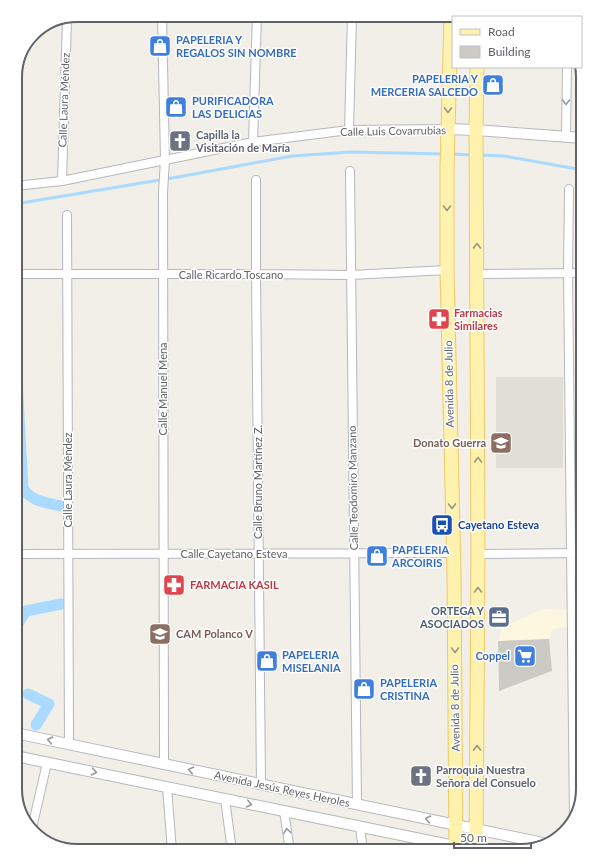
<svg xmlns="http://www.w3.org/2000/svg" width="598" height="866" viewBox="0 0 598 866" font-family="Lato,sans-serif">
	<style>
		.commercial { fill: #fef7e0 }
		.education { fill: #e1ded6 }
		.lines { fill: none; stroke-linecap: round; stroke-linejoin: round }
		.stream { stroke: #aadaff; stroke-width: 3 }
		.canal { stroke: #aadaff; stroke-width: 11 }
		.building { fill: #cccac5 }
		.minor-casing { stroke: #b5b8bc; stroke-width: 10 }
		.tertiary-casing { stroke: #b5b8bc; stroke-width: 12 }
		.primary-casing { stroke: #f2c960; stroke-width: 15 }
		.minor { stroke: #fff; stroke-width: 8 }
		.tertiary { stroke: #fff; stroke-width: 10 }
		.primary { stroke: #fff2af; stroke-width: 13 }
		.oneway { stroke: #979a9d }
		.oneway2 { stroke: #979581 }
		.labels { text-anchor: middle; stroke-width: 3; stroke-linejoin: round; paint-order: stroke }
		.shop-label { font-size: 11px; font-weight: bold; fill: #366cbe; stroke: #fff; text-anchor: start }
		.street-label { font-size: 11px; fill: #5f6368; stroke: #fff }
		.worship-label { font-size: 11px; font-weight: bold; fill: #5b616d; stroke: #fff; text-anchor: start }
		.health-label { font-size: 11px; font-weight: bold; fill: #be3a42; stroke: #fff; text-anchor: start }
		.education-label { font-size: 11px; font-weight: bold; fill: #785e54; stroke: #fff; text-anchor: end }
		.transit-label { font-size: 11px; font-weight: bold; fill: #164399; stroke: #fff; text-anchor: start }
		.service-label { font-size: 11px; font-weight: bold; fill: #4e5e75; stroke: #fff; text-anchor: end }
		.rim { fill: none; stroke: #5f6368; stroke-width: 2 }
	</style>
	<rect width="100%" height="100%" fill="#f1efe8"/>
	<path class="commercial" d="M543,609L567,610V627L553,629L549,639L552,671L499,691L498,641L501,632V628Z"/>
	<path class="education" d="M496,377H563V468H496Z"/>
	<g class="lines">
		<path class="stream" d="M451,154L473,155
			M479,155L504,156L583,170
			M15,204L178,177L292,156L351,152L445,154"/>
		<path class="canal" d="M15,343L23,488C30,501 47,503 61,506
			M15,628L26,611L61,604
			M28,694L49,704L36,725"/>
	</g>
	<path class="building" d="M549,639L552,671L499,691L498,641Z"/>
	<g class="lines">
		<g class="minor-casing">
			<path id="minor" d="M162,15L165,160L163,192L164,764
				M349,130L352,15
				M566,136L567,67
				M253,142L257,15
				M350,171L357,805
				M256,180V274L261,785
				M62,181L67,19
				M15,186L62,181L253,142L349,130L448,129
				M569,189L568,273L574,821
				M67,215L69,744
				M15,274H256L351,275L447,270
				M477,274L583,273
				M15,554L454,553
				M478,554L583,553
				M167,787L172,851
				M225,799L232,851
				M284,811L290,851
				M360,827L363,851
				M32,828L47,763"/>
		</g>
		<g class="tertiary-casing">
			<path id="tertiary" d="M448,129L476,130L583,138
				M15,733L548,844
				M15,756L479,851"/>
		</g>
		<g class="primary-casing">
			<path id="primary" d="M451,15L447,169V270L454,574L456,851
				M478,17V15
				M476,851L478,554L476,130L477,67"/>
		</g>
		<use href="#minor" class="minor"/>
		<use href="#tertiary" class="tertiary"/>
		<use href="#primary" class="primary"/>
	</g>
	<defs><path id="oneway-chevron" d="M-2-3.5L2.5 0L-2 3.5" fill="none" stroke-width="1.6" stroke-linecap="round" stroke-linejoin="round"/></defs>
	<g class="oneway">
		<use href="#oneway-chevron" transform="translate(566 102) rotate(91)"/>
		<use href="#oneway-chevron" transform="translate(50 740) rotate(-168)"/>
		<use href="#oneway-chevron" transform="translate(191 770) rotate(-168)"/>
		<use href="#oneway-chevron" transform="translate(94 772) rotate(12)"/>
		<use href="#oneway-chevron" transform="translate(249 804) rotate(12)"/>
		<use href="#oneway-chevron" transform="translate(428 819) rotate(-168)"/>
		<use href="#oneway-chevron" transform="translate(287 831) rotate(-98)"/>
	</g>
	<g class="oneway2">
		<use href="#oneway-chevron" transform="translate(448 110) rotate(91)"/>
		<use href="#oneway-chevron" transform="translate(447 208) rotate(90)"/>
		<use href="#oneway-chevron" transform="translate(477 246) rotate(-90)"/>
		<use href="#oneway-chevron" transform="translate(478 460) rotate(-90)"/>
		<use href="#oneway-chevron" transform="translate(452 506) rotate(89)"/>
		<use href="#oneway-chevron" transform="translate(478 590) rotate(-90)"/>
		<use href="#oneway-chevron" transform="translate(455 650) rotate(90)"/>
		<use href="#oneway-chevron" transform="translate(477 748) rotate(-90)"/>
	</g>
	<defs>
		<g id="shop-square" transform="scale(1.15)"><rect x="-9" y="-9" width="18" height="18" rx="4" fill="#3f7fe0" stroke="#fff"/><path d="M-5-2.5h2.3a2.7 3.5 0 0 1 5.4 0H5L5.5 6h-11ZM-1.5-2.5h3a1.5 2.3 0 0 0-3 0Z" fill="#fff"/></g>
		<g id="church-square" transform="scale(1.15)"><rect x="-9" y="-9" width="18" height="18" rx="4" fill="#6b7280" stroke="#fff"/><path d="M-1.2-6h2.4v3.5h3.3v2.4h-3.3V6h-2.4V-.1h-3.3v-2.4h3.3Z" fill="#fff"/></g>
		<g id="pharmacy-square" transform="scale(1.15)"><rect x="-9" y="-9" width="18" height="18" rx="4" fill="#e0444e" stroke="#fff"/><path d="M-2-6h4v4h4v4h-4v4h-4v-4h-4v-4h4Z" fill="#fff"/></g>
		<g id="school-square" transform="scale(1.15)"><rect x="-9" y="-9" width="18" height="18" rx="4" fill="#8d6e63" stroke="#fff"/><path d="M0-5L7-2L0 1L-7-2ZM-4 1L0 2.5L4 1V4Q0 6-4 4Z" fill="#fff"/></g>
		<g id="bus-square" transform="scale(1.15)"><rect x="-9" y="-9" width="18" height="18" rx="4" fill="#1a4fb4" stroke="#fff"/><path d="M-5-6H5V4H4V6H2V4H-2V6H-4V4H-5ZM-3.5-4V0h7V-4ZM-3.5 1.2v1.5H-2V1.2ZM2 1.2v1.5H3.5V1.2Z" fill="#fff"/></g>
		<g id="office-square" transform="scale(1.15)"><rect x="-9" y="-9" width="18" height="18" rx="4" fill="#5c6f8a" stroke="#fff"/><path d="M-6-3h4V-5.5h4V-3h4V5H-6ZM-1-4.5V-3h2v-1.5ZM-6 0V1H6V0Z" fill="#fff"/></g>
		<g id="supermarket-square" transform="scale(1.15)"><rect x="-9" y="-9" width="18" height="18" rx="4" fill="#3f7fe0" stroke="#fff"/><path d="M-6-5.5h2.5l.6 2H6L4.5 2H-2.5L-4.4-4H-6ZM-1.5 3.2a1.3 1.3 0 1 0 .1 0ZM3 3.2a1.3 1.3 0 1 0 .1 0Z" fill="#fff"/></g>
	</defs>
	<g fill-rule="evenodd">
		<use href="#shop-square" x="160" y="46"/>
		<use href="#shop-square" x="493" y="85"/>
		<use href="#shop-square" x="176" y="107"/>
		<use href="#church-square" x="180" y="141"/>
		<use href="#pharmacy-square" x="439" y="319"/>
		<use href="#school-square" x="501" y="443"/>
		<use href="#bus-square" x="442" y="525"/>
		<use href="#shop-square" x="377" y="556"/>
		<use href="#pharmacy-square" x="174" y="585"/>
		<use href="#office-square" x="499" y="617"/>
		<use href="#school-square" x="160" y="634"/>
		<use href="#supermarket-square" x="525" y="656"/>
		<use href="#shop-square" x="267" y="661"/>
		<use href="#shop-square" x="364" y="689"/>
		<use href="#church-square" x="421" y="776"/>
	</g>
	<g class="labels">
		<g class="shop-label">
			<text x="176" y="44">PAPELERIA Y<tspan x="176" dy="13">REGALOS SIN NOMBRE</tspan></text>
			<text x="478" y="83" text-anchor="end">PAPELERIA Y<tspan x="478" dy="13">MERCERIA SALCEDO</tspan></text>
			<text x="192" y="105">PURIFICADORA<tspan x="192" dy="13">LAS DELICIAS</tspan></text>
			<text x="392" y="554">PAPELERIA<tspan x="392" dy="13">ARCOIRIS</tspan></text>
			<text x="282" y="659">PAPELERIA<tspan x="282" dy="13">MISELANIA</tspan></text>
			<text x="510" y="660" text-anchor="end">Coppel</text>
			<text x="380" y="687">PAPELERIA<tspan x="380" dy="13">CRISTINA</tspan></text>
		</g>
		<g class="street-label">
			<text transform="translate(64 100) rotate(-88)" y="4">Calle Laura Méndez</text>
			<text transform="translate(393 131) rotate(-1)" y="4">Calle Luis Covarrubias</text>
			<text x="231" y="279">Calle Ricardo Toscano</text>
			<text transform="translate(449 384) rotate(-91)" y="4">Avenida 8 de Julio</text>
			<text transform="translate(163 389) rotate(-90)" y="4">Calle Manuel Mena</text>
			<text transform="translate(68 480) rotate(-90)" y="4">Calle Laura Méndez</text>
			<text transform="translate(258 482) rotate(-90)" y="4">Calle Bruno Martínez Z.</text>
			<text transform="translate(353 488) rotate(-91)" y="4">Calle Teodomiro Manzano</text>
			<text x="234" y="558">Calle Cayetano Esteva</text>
			<text transform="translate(455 708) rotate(-91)" y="4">Avenida 8 de Julio</text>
			<text transform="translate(282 789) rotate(12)" y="4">Avenida Jesús Reyes Heroles</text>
		</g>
		<g class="worship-label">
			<text x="196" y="139">Capilla la<tspan x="196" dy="13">Visitación de María</tspan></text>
			<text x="436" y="774">Parroquia Nuestra<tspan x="436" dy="13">Señora del Consuelo</tspan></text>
		</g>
		<g class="health-label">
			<text x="454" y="317">Farmacias<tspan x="454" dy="13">Similares</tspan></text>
			<text x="190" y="589">FARMACIA KASIL</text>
		</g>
		<g class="education-label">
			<text x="486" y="447">Donato Guerra</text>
			<text x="176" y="638" text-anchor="start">CAM Polanco V</text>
		</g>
		<g class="transit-label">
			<text x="458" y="529">Cayetano Esteva</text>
		</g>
		<g class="service-label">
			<text x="484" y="615">ORTEGA Y<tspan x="484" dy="13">ASOCIADOS</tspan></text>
		</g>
	</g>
	<path d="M0 0H598V866H0ZM77 22H521A55 55 0 0 1 576 77V789A55 55 0 0 1 521 844H77A55 55 0 0 1 22 789V77A55 55 0 0 1 77 22Z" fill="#fff" fill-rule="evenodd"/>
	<path class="rim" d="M77 22H521A55 55 0 0 1 576 77V789A55 55 0 0 1 521 844H77A55 55 0 0 1 22 789V77A55 55 0 0 1 77 22Z"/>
	<rect x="452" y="16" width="130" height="52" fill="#ffffff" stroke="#bfc1c3"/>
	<rect x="460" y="29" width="20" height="6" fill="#fff2af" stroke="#bfc1c3"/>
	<text x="488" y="36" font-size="12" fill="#5f6368">Road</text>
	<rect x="460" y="46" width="20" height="12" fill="#cccac5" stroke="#bfc1c3"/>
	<text x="488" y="56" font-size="12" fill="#5f6368">Building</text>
	<path d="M454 842v6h77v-6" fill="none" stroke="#5f6368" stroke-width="2"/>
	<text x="460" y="842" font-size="12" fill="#5f6368" stroke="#ffffff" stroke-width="3" paint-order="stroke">50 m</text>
</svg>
